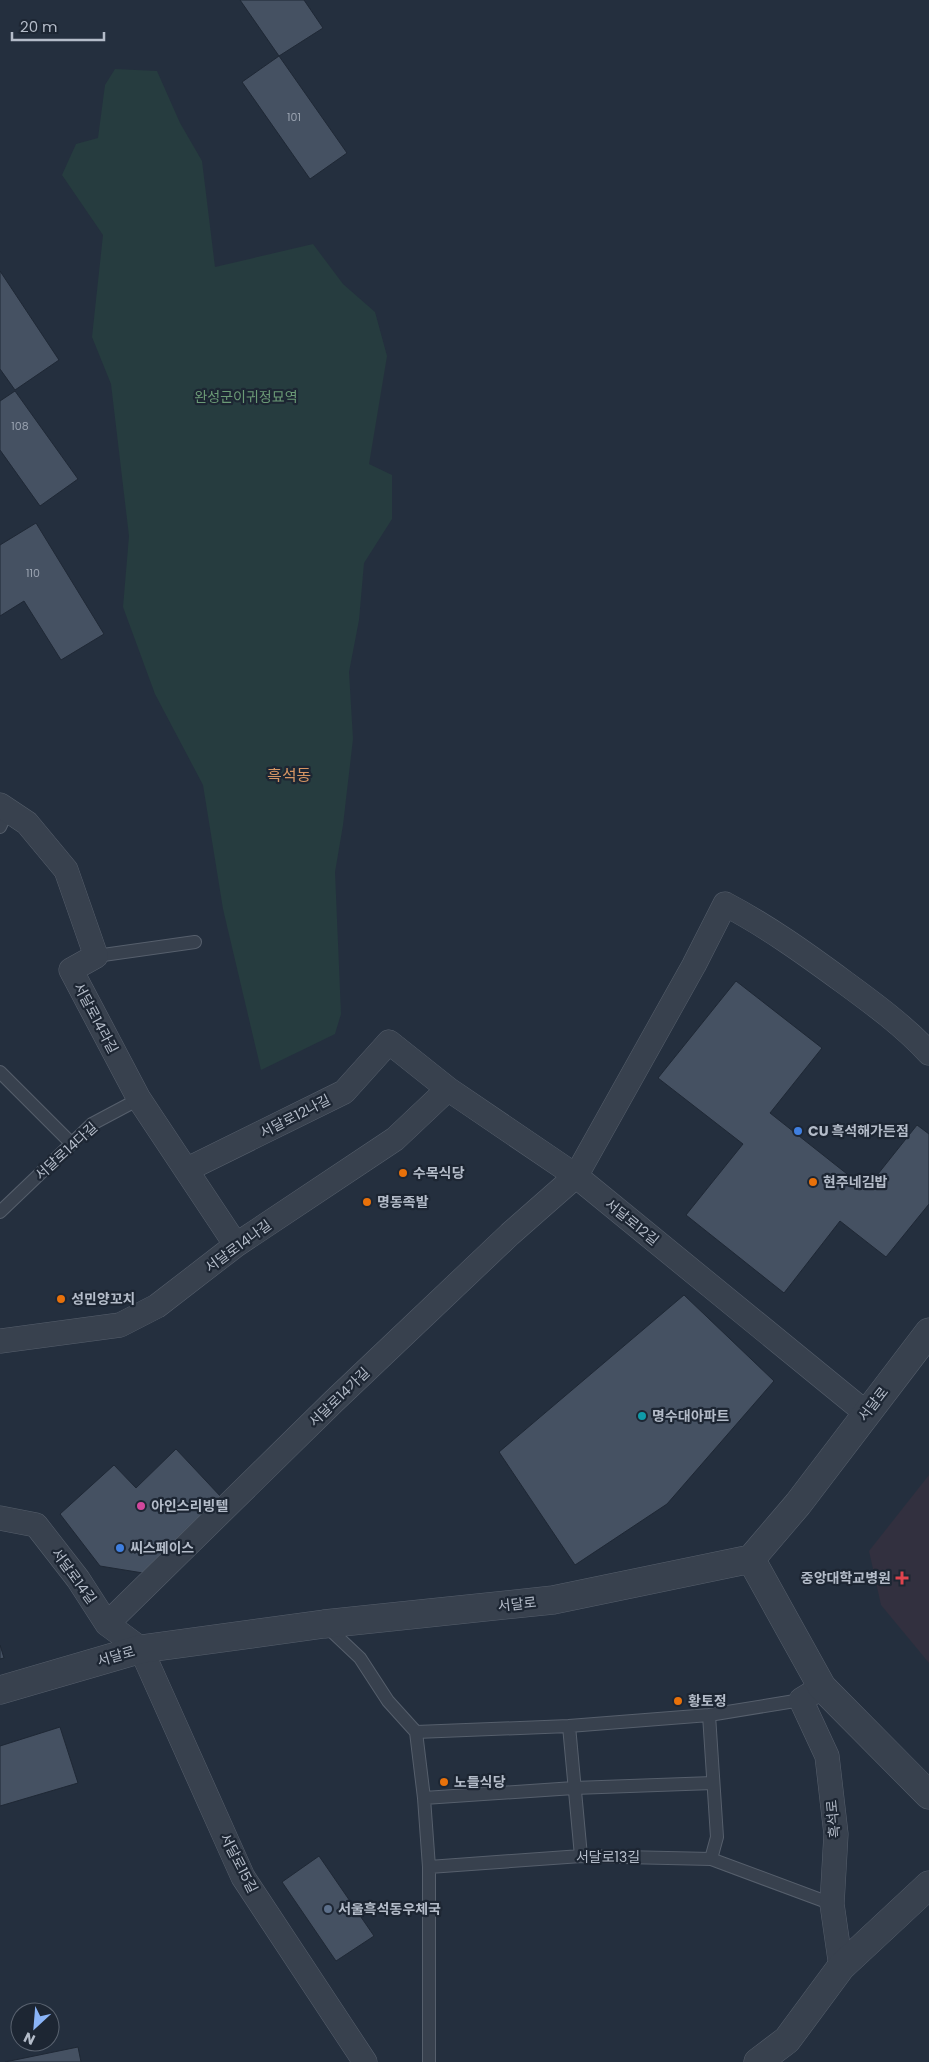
<svg xmlns="http://www.w3.org/2000/svg" width="929" height="2062" viewBox="0 0 929 2062" font-family="Poppins,'Noto Sans KR',sans-serif">
	<style>
		.medical { fill: #32303f }
		.green { fill: #263c3f }
		.building { fill: #455162; stroke: #1f2835 }
		.lines { fill: none; stroke-linecap: round; stroke-linejoin: round }
		.service-casing { stroke: #565f6c; stroke-width: 14 }
		.minor-casing { stroke: #565f6c; stroke-width: 25 }
		.tertiary-casing { stroke: #565f6c; stroke-width: 29 }
		.service { stroke: #38414e; stroke-width: 12 }
		.minor { stroke: #38414e; stroke-width: 24 }
		.tertiary { stroke: #38414e; stroke-width: 28 }
		.shop-dot { fill: #3f7fe0; stroke: #1d2633; stroke-width: 2 }
		.food-dot { fill: #e8710a; stroke: #1d2633; stroke-width: 2 }
		.culture-dot { fill: #0f9aa8; stroke: #1d2633; stroke-width: 2 }
		.hotel-dot { fill: #d1479c; stroke: #1d2633; stroke-width: 2 }
		.health-dot { fill: #e0444e; stroke: #1d2633; stroke-width: 2 }
		.service-dot { fill: #5c6f8a; stroke: #1d2633; stroke-width: 2 }
		.labels { text-anchor: middle; stroke-width: 4.5; stroke-linejoin: round; paint-order: stroke }
		.number-label { font-size: 11px; fill: #98a1af }
		.park-label { font-size: 14px; fill: #6b9a76; stroke: #1d2633 }
		.street-label { font-size: 14px; fill: #b4bcc9; stroke: #1d2633 }
		.poi-label { font-size: 14px; font-weight: bold; fill: #b4bcc9; stroke: #1d2633; text-anchor: start }
		.quarter-label { font-size: 16px; fill: #d59563; stroke: #1d2633 }
	</style>
	<rect width="100%" height="100%" fill="#242f3e"/>
	<path class="medical" d="M929,1475V1663L881,1605L869,1551Z"/>
	<path class="green" d="M115,69L157,71L180,123L202,161L215,267L313,244L343,284L375,312L387,356L369,464L392,475V519L364,563L359,620L349,672L353,739L343,825L335,872L341,1014L335,1034L261,1070L223,909L203,785L155,694L123,607L129,536L111,384L92,337L103,235L62,175L76,144L98,138L105,85Z"/>
	<path class="building" d="M240,0H304L323,28L279,56Z
		M279,56L347,153L310,179L242,82Z
		M0,271L59,360L15,390L0,369Z
		M15,391L78,479L40,506L0,450V401Z
		M36,523L104,634L61,660L24,601L0,616V545Z
		M736,981L822,1048L770,1113L866,1189L917,1125L929,1134V1204L886,1257L840,1221L784,1293L686,1215L743,1144L658,1078Z
		M684,1295L774,1381L667,1504L575,1565L499,1452Z
		M176,1449L222,1498L143,1573L100,1566L60,1514L114,1465L136,1488Z
		M0,1645L4,1658L0,1659Z
		M60,1727L78,1783L0,1806V1746Z
		M319,1856L374,1936L336,1961L282,1882Z
		M78,2047L81,2062H5Z"/>
	<g class="lines">
		<g class="service-casing">
			<path id="service" d="M0,827L8,810
				M96,956L195,942
				M0,1072L71,1143
				M0,1212L92,1124L139,1099
				M325,1625L360,1658L388,1701L416,1732L424,1798L429,1867V2062
				M709,1715L717,1837L711,1859
				M569,1726L581,1856
				M416,1732L569,1726L709,1715L801,1700
				M424,1798L574,1788L713,1783
				M429,1867L581,1856L711,1859L832,1904"/>
		</g>
		<g class="minor-casing">
			<path id="minor" d="M0,805L27,823L66,870L96,956L71,970L139,1099L236,1245
				M186,1170L344,1092L389,1042L448,1089L576,1176L866,1413
				M0,1341L120,1325L157,1306L236,1245L395,1139L448,1089
				M0,1518L36,1525L78,1579L107,1624L141,1649L243,1877L365,2062
				M107,1624L333,1402L510,1234L576,1176L694,965L725,904C767,926 806,954 844,982C874,1004 904,1026 929,1053
				M822,1687L801,1700L827,1756L836,1834L832,1904L841,1967"/>
		</g>
		<g class="tertiary-casing">
			<path id="tertiary" d="M751,1559L822,1687L929,1795
				M0,1690L141,1649L324,1624L553,1600L751,1559L798,1504L929,1332
				M758,2062L787,2040L841,1967L929,1885"/>
		</g>
		<use href="#service" class="service"/>
		<use href="#minor" class="minor"/>
		<use href="#tertiary" class="tertiary"/>
	</g>
	<g class="shop-dot">
		<circle cx="798" cy="1131" r="5"/>
		<circle cx="120" cy="1548" r="5"/>
	</g>
	<g class="food-dot">
		<circle cx="403" cy="1173" r="5"/>
		<circle cx="813" cy="1182" r="5"/>
		<circle cx="367" cy="1202" r="5"/>
		<circle cx="61" cy="1299" r="5"/>
		<circle cx="678" cy="1701" r="5"/>
		<circle cx="444" cy="1782" r="5"/>
	</g>
	<circle class="culture-dot" cx="642" cy="1416" r="5"/>
	<circle class="hotel-dot" cx="141" cy="1506" r="5"/>
	<path class="health-dot" d="M899.5 1570.5h5v5h5v5h-5v5h-5v-5h-5v-5h5z"/>
	<circle class="service-dot" cx="328" cy="1909" r="5"/>
	<g class="labels">
		<g class="number-label">
			<text x="294" y="121">101</text>
			<text x="20" y="430">108</text>
			<text x="33" y="577">110</text>
		</g>
		<g class="park-label">
			<text x="246" y="402">완성군이귀정묘역</text>
		</g>
		<g class="street-label">
			<text transform="translate(96 1018) rotate(62)" y="5">서달로14라길</text>
			<text transform="translate(295 1116) rotate(-27)" y="5">서달로12나길</text>
			<text transform="translate(66 1151) rotate(-42)" y="5">서달로14다길</text>
			<text transform="translate(632 1222) rotate(39)" y="5">서달로12길</text>
			<text transform="translate(238 1246) rotate(-36)" y="5">서달로14나길</text>
			<text transform="translate(339 1397) rotate(-44)" y="5">서달로14가길</text>
			<text transform="translate(873 1404) rotate(-52)" y="5">서달로</text>
			<text transform="translate(74 1576) rotate(54)" y="5">서달로14길</text>
			<text transform="translate(517 1604) rotate(-6)" y="5">서달로</text>
			<text transform="translate(116 1656) rotate(-16)" y="5">서달로</text>
			<text transform="translate(833 1819) rotate(-95)" y="5">흑석로</text>
			<text x="608" y="1862">서달로13길</text>
			<text transform="translate(239 1863) rotate(63)" y="5">서달로15길</text>
		</g>
		<g class="poi-label">
			<text x="808" y="1136">CU 흑석해가든점</text>
			<text x="413" y="1178">수목식당</text>
			<text x="823" y="1187">현주네김밥</text>
			<text x="377" y="1207">명동족발</text>
			<text x="71" y="1304">성민양꼬치</text>
			<text x="652" y="1421">명수대아파트</text>
			<text x="151" y="1511">아인스리빙텔</text>
			<text x="130" y="1553">씨스페이스</text>
			<text x="891" y="1583" text-anchor="end">중앙대학교병원</text>
			<text x="688" y="1706">황토정</text>
			<text x="454" y="1787">노들식당</text>
			<text x="338" y="1914">서울흑석동우체국</text>
		</g>
		<g class="quarter-label">
			<text x="289" y="781">흑석동</text>
		</g>
	</g>
	<g transform="translate(35 2027) rotate(206)"><circle r="24" fill="#1d2633" stroke="#59626f"/>
	<path d="M0-4L9 19L0 12L-9 19Z" fill="#8ab4f8"/>
	<text y="-8" font-size="14" font-weight="bold" text-anchor="middle" fill="#b4bcc9">N</text>
	</g>
	<path d="M12 32v8h92v-8" fill="none" stroke="#b4bcc9" stroke-width="2.5"/>
	<text x="20" y="32" font-size="15" fill="#b4bcc9" stroke="#1d2633" stroke-width="4" paint-order="stroke">20 m</text>
</svg>
